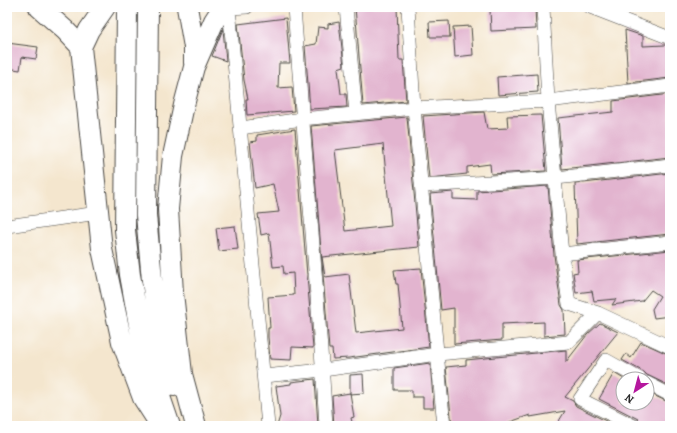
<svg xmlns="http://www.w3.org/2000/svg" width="677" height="433" viewBox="0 0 677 433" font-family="Alegreya,serif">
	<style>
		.building { fill: #e2b4cf; fill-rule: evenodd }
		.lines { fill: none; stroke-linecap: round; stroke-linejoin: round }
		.minor-casing { stroke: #494743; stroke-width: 14 }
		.highway-casing { stroke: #494743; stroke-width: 22 }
		.minor { stroke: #fff; stroke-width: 13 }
		.highway { stroke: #fff; stroke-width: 20 }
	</style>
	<rect width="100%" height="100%" fill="#fff"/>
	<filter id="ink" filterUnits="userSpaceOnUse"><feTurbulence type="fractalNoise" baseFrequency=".025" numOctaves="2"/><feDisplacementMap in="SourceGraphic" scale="8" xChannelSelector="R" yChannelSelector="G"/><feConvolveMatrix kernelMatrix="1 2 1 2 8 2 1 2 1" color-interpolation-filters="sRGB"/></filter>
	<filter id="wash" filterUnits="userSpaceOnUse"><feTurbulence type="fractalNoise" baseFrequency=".012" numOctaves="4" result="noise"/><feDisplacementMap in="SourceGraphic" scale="16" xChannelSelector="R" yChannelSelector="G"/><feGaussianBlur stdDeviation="0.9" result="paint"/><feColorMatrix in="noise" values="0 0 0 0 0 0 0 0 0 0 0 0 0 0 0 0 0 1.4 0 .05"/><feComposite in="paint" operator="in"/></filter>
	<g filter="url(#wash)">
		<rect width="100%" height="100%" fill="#f4e6ce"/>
		<g id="blocks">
			<path class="building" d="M355,7H397L399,60H403L406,101L363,105Z
				M535,8L536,29L491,31L490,10Z
				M286,18L290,63H279L278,88L292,87L294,111L247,115L246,99H248L244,80L238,24Z
				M449,21L450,37H430L429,22Z
				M339,22L344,66L338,68L341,94H346L347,107L310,109L305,46L316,44L318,27L328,28V24Z
				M471,26L473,55L455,57L453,27Z
				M223,29L226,61L212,56Z
				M625,30L643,36V46L665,45L670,46V78L628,83Z
				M7,43L38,47L36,59L22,57L20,70L7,68Z
				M537,74L538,92L498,95L497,77Z
				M670,94V157L562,169L558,118L613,112V101Z
				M484,112L487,129L508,128L507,116L541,115L546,171L491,174L490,164L467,167V174L429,178L423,116Z
				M407,117L419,247L322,257L325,277L349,274L356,333L402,328L398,284H396L394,270L421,268L429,347L349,358L333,359L332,349H329L311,126ZM383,144L391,226L345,231L335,150Z
				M295,129L313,348L292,347L291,360L270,359L268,337V328H270L268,297L294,295L293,273L284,274L283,266L273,267L269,233L261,235L258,214L279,212L273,184L255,188L250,142L257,141V135Z
				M670,173V234L577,244L575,184Z
				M548,186L554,255L561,305L564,310L565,334L544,336V322L502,324V340L454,344V308L441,310L430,194L453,192V199L477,200V191Z
				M235,226L238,249L219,251L216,228Z
				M670,250V316L654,318L652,309L660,296L651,290L642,301L612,305L616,299L594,301L592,291L576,293L573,273L578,272L577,260Z
				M600,323L618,332L565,397L573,401L576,406L610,423L608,426H556L565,411L530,417V415L507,423V426H452L446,367L466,365V360L566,350V362L587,335Z
				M641,342L670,355V386L647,375L644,372L622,360L626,354L631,358Z
				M430,363L434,408H423V397H412V390H394V368Z
				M614,373L624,379L623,403H647V392L670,403V426H642L641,422L638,419L599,399Z
				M363,374L364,393L350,394V375Z
				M315,379L318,426H277L280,416L276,386L291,384V382Z
				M350,393L354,417L351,418L353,426H334L332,396Z"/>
		</g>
	</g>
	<g filter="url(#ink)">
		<use href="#blocks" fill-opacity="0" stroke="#494743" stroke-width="1"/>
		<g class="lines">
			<g class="minor-casing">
				<path id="minor" d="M247,7L229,8L268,426
					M294,7C304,147 318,286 326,426
					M346,7L356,114
					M408,7L414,108L444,426
					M543,7L548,101L562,254L569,304L598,313L670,347
					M590,7L670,38
					M241,128L302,119L414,108L548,101L670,86
					M422,186L556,178L670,165
					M7,226L98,213
					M562,254L670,242
					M264,376L323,370L438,354L569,342L598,313
					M647,383L670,395
					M634,426L580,399L606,360L640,379"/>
			</g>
			<g class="highway-casing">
				<path id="highway" d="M39,7L65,30L81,47
					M105,7L89,30L81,47L102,249L122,342L143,398L161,426
					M127,7L125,230L130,275L143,347L170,426
					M148,7L146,215L152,280L160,337L174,386
					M187,7L194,47V63
					M196,426L182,374L173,293L168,209L173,156L184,105L194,67L214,21L223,7"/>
			</g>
			<use href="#minor" class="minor"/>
			<use href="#highway" class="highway"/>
		</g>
	</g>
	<rect width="677" height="433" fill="none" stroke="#fff" stroke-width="24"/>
	<g transform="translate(635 391) rotate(216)"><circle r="19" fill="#ffffff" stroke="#aaaaaa"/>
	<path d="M0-3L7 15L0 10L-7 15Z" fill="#b5179e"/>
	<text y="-6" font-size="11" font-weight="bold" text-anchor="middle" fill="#2b2b2b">N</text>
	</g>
</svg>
